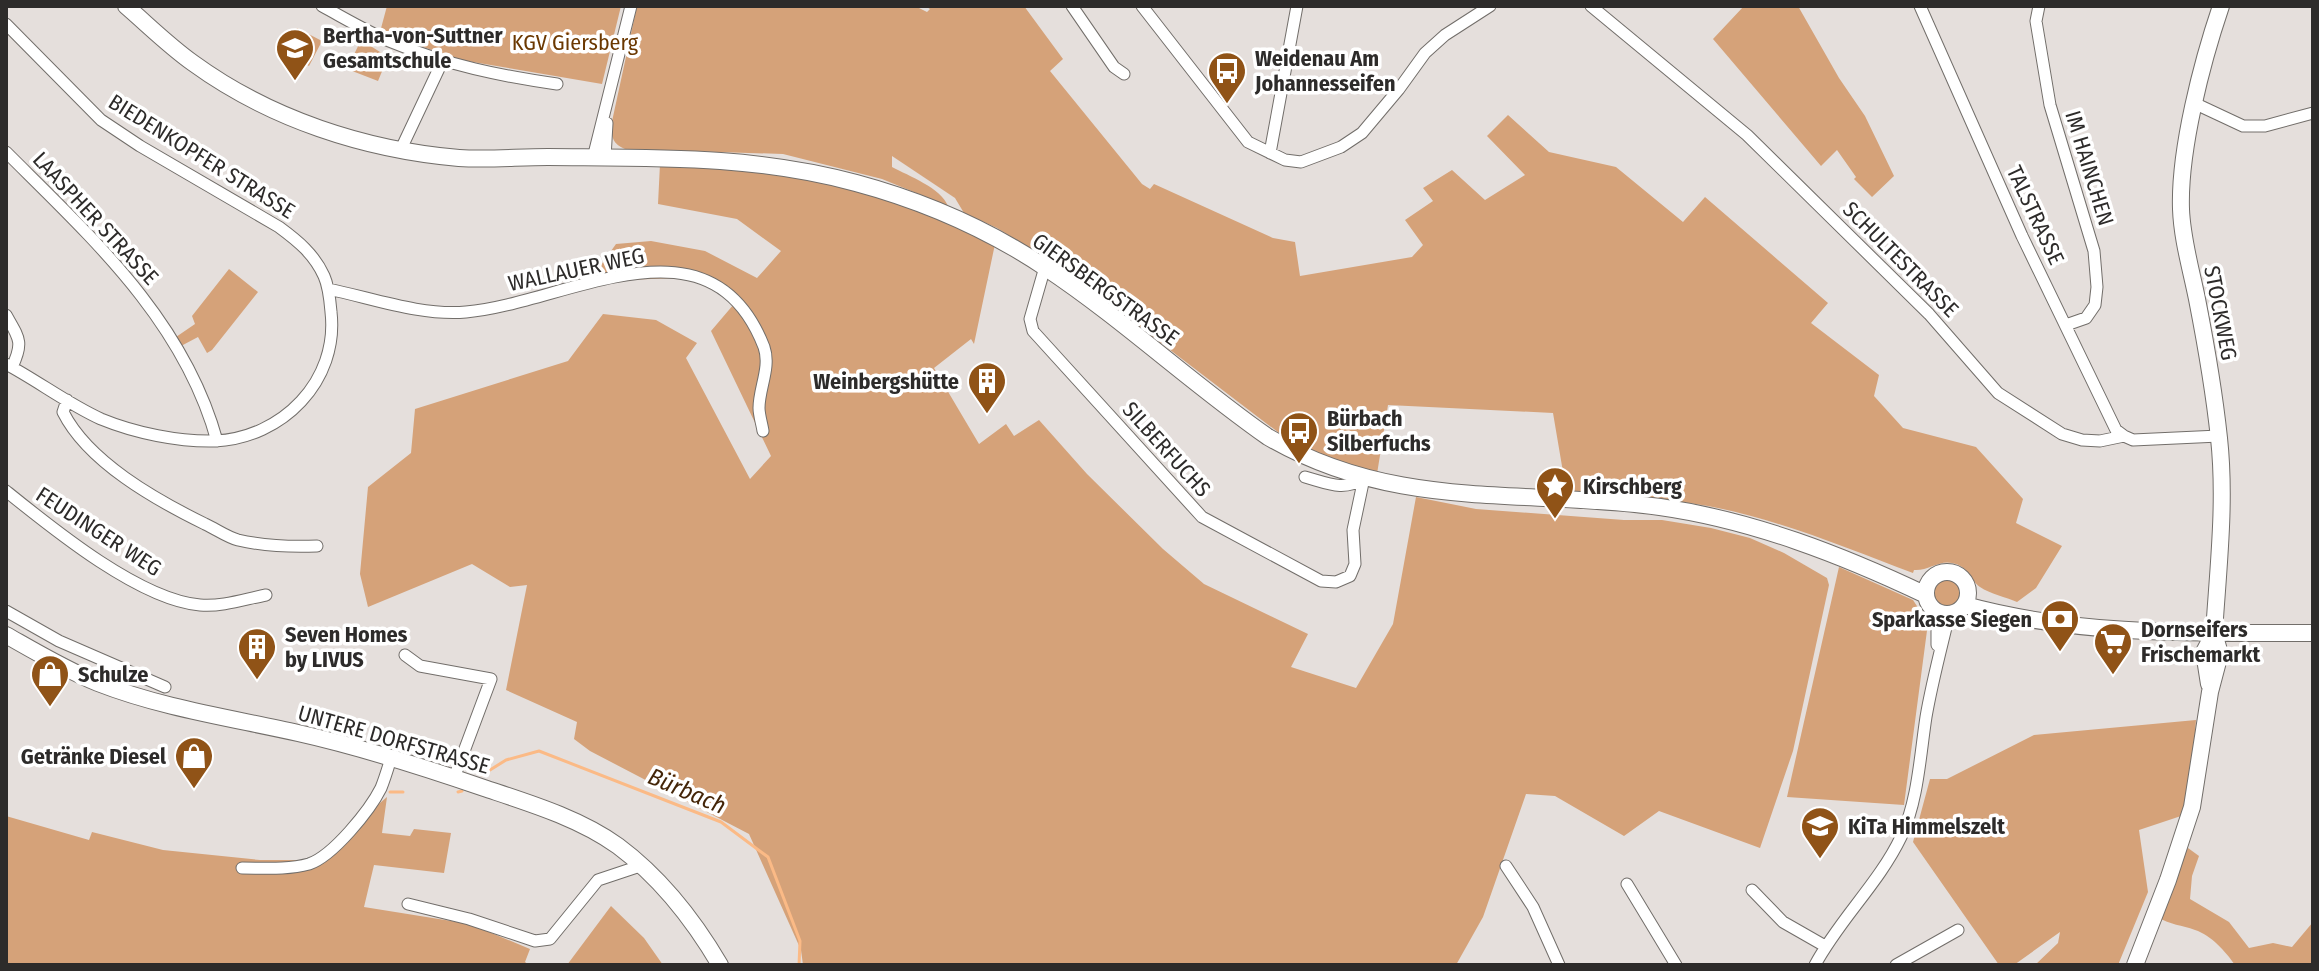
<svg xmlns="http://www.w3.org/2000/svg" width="2319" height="971" viewBox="0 0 2319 971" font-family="'Fira Sans Condensed',sans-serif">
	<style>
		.green { fill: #d5a279 }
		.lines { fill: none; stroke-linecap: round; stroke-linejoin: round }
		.stream { stroke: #fbba86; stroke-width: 3 }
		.street-casing { stroke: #726e6a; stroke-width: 13 }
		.secondary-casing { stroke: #726e6a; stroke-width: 18 }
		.street { stroke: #fff; stroke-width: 11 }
		.secondary { stroke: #fff; stroke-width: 16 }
		.labels { text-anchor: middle; stroke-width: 7; stroke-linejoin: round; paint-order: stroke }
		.poi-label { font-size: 22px; font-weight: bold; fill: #2d2b2a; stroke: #fff; text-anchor: start }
		.park-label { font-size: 22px; fill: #6b3801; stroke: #fff }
		.street-label { font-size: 22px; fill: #2d2b2a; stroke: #fff }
		.water-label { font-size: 24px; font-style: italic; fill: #442508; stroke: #fff }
	</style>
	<rect width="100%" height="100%" fill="#e5dfdc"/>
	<path class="green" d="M387,6H621L602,84L461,60L380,32Z
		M637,6H915L927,12L930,9L925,6H1024L1063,59L1050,71L1142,184L1150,189L1154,184L1273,238L1295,242L1300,276L1412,257L1423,245L1405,220L1433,201L1423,188L1452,170L1485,200L1525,175L1487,136L1508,115L1549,152L1616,167L1683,222L1705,197L1828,303L1811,323L1879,375L1874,396L1903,428L1976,447L2023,499L2016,523L2062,546L2036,588L2017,602C2006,597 1990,594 1980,587C1969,579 1969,566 1952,563C1939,560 1928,571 1914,570L1913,573C1846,548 1778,519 1708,506C1659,497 1609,498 1560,496L1563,472L1553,413L1388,405L1377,474L1300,449L1068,272L997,228L964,213L955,198L892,156V167C909,176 941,188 948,206L882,179L783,154L625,149C613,144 612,138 611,126Z
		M1744,6H1798L1839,78L1865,116L1894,176L1872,197L1854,179L1856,177L1837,150L1821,166L1713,39Z
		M297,28L322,41L309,66L288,56L292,48L288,46Z
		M361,40L388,57L378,81L347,69Z
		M660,164L791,175L865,192L927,212L995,244L974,344L971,339L934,368L979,444L1006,424L1014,436L1039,420L1087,474L1163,549L1204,584L1308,634L1291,667L1356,688L1393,624L1416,497L1476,509L1624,520H1662L1711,528L1750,538L1784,553L1827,578L1829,585L1793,751L1760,848L1659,811L1624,836L1555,796L1526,794L1483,917L1456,965H803L801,950L749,834L590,751L574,739L577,722L506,690L527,585L510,587L472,564L368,607L360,574L368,487L411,453L415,409L568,361L603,314L656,320L697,343L686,358L750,479L771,456L711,331L734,304L706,282L680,278L623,280L593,276L616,244L651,241L705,251L757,278L781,251L737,219L658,204Z
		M229,269L258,292L212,350L207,353L198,337L181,346L176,337L195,324L192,316Z
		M1839,567L1913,600L1928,623L1904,805L1787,797Z
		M1933 594a14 14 0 1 1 28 0a14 14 0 1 1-28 0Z
		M2196,720L2192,773L2181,816L2139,830L2148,892L2118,965H2035L2058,943L2060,932L2014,965H1999L1913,842L1930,779H1947L2034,735Z
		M387,797L382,833L410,836L414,829L451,833L444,873L374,865L364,907L470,924L530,949L525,962L529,965H6V816L89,840L92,832L163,850L260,860H313Z
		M2188,848L2199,856L2192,876L2190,899L2229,922L2249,948L2273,943L2292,947L2313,922V965H2235C2226,952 2211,935 2195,930C2182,925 2170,925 2158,917L2174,870Z
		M611,906L644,938L663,965H567Z"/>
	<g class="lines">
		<path class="stream" d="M482,775L506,760L539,751L721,822L768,857L800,941L799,965
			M390,792H403
			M458,792L462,791"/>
		<g class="street-casing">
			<path id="street" d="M322,6C346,19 369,33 394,43C447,65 501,76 557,84
				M1072,6L1114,67L1124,74
				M1142,6L1248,142L1285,160L1301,162L1341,147L1362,133L1399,89L1425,53L1445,35L1490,6
				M1591,6L1747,135L1929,314L1998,393L2062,434L2082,440L2100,441L2124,436L2133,440L2219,436
				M1920,6L2022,236L2116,430L2124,436
				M2039,6L2036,21L2050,105L2094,251L2097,287L2095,305L2086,318L2066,325
				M6,24L101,120L140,146L279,227C298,241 314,254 324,276C329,287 330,300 331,312C339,381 282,438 215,441C179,442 135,433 101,419C68,404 38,381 6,364
				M2196,104L2243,126H2265L2313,113
				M401,149L443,60
				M6,152C91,237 184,320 217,441
				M1270,153L1297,6
				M593,158L631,6
				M605,158L607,123
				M1045,267L1030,319L1033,331L1202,517L1321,581L1336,582L1350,576L1355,564L1353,530L1364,478
				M328,289C372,298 421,316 466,312C567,303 710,208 764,347C771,367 759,388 759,408C759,415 762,424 763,431
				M6,315C19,338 24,342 12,367
				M67,400L63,412C88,462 156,500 205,524C216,529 227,537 238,540C264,546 291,547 317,546
				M1305,477C1327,483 1344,492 1364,478
				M6,491C53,529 140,600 200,605C222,607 245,599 266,595
				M6,611L59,641L165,687
				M1937,612V645
				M405,655L420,666L491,679L454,778
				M1506,866L1533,907L1559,965
				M242,868C264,868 287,870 309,864C333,856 370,810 381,788C385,778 388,768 391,758
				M1627,884L1676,965
				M1752,890L1783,922L1825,946
				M408,904L469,919L535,941L550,939L598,880L640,866
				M1815,965C1839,920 1879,883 1901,837C1918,801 1920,756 1926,717C1932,682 1941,649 1949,615
				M1896,965L1958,930"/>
		</g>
		<g class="secondary-casing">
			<path id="secondary" d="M126,6C148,25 169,46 193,63C270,119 365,150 459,158C489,160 518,157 548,157C653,158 754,155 856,183C923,201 989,230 1046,268C1124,320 1192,384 1268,437C1396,512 1522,488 1660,507C1752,520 1842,555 1926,595
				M1926 593a21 21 0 1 1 42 0a21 21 0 1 1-42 0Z
				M1965,605C2078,636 2197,633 2313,633
				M6,635C36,652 66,670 98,683C162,708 231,718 298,733C361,747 423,767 484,788C529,803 579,818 618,846C661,878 693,919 720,965
				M2209,684L2204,652L2214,633
				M2135,965L2168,880L2192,807L2210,692L2220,654L2214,633C2218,569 2226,502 2219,438C2214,391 2206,345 2197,299C2191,269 2182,239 2181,209C2179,150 2202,62 2221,6"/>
		</g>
		<use href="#street" class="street"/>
		<use href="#secondary" class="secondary"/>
	</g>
	<defs>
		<g id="school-pin" transform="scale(2)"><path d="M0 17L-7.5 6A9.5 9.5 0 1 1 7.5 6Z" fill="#905317" stroke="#fff"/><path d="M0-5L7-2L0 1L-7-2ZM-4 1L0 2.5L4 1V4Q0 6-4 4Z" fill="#fff"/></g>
		<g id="bus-pin" transform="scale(2)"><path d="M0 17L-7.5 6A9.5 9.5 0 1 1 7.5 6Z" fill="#905317" stroke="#fff"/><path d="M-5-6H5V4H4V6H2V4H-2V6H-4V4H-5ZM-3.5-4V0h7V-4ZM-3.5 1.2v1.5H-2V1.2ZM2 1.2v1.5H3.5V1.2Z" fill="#fff"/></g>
		<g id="building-pin" transform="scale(2)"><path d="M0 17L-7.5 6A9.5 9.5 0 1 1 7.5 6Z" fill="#905317" stroke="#fff"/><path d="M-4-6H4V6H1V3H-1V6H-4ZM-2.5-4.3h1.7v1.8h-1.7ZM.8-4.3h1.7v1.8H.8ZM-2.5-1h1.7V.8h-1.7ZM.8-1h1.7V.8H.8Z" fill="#fff"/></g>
		<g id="sight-pin" transform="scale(2)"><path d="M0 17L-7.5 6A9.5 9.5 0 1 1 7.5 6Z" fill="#905317" stroke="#fff"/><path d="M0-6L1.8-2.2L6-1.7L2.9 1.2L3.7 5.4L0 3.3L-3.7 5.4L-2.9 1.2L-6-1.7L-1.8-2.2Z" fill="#fff"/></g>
		<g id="bank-pin" transform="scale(2)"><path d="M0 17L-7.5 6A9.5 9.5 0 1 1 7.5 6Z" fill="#905317" stroke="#fff"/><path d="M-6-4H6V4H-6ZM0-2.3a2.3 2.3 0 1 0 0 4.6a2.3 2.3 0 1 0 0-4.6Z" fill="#fff"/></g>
		<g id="supermarket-pin" transform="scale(2)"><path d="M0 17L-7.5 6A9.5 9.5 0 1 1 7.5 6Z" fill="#905317" stroke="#fff"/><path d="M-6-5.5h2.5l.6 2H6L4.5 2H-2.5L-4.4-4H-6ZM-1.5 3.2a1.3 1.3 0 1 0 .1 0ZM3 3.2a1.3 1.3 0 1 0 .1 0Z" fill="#fff"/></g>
		<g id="shop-pin" transform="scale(2)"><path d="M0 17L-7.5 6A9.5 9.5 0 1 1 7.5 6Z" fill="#905317" stroke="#fff"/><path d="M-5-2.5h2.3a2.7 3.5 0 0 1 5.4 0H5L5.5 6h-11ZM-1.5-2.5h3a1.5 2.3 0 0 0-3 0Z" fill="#fff"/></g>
	</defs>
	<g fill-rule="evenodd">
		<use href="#school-pin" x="295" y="48"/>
		<use href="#bus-pin" x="1227" y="71"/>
		<use href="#building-pin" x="987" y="381"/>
		<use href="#bus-pin" x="1299" y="431"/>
		<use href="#sight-pin" x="1555" y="486"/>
		<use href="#bank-pin" x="2060" y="619"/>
		<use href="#supermarket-pin" x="2113" y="642"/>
		<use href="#building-pin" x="257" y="647"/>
		<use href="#shop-pin" x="50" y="674"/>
		<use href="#shop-pin" x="194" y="756"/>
		<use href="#school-pin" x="1820" y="826"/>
	</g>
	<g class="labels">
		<g class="poi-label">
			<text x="323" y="43">Bertha-von-Suttner<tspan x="323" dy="25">Gesamtschule</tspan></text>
			<text x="1255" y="66">Weidenau Am<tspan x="1255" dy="25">Johannesseifen</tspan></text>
			<text x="959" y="389" text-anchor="end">Weinbergshütte</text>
			<text x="1327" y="426">Bürbach<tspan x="1327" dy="25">Silberfuchs</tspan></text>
			<text x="1583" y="494">Kirschberg</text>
			<text x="2032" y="627" text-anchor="end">Sparkasse Siegen</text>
			<text x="2141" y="637">Dornseifers<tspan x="2141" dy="25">Frischemarkt</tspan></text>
			<text x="285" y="642">Seven Homes<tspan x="285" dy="25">by LIVUS</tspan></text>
			<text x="78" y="682">Schulze</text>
			<text x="166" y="764" text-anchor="end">Getränke Diesel</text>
			<text x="1848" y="834">KiTa Himmelszelt</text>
		</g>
		<g class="park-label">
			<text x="575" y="50">KGV Giersberg</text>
		</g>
		<g class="street-label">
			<text transform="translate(202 156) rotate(32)" y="8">BIEDENKOPFER STRASSE</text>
			<text transform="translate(2090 168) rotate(73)" y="8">IM HAINCHEN</text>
			<text transform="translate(2036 215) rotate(65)" y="8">TALSTRASSE</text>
			<text transform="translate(96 218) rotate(47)" y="8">LAASPHER STRASSE</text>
			<text transform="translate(1901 259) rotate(45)" y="8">SCHULTESTRASSE</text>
			<text transform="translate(576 269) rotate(-12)" y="8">WALLAUER WEG</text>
			<text transform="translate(1106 289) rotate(36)" y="8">GIERSBERGSTRASSE</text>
			<text transform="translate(2221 313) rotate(79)" y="8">STOCKWEG</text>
			<text transform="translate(1167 449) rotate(48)" y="8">SILBERFUCHS</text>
			<text transform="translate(99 531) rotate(33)" y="8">FEUDINGER WEG</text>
			<text transform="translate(394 739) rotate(16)" y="8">UNTERE DORFSTRASSE</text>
		</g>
		<g class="water-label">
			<text transform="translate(687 791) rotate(23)" y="8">Bürbach</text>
		</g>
	</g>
	<rect width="2319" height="971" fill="none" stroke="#2d2b2a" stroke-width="16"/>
</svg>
